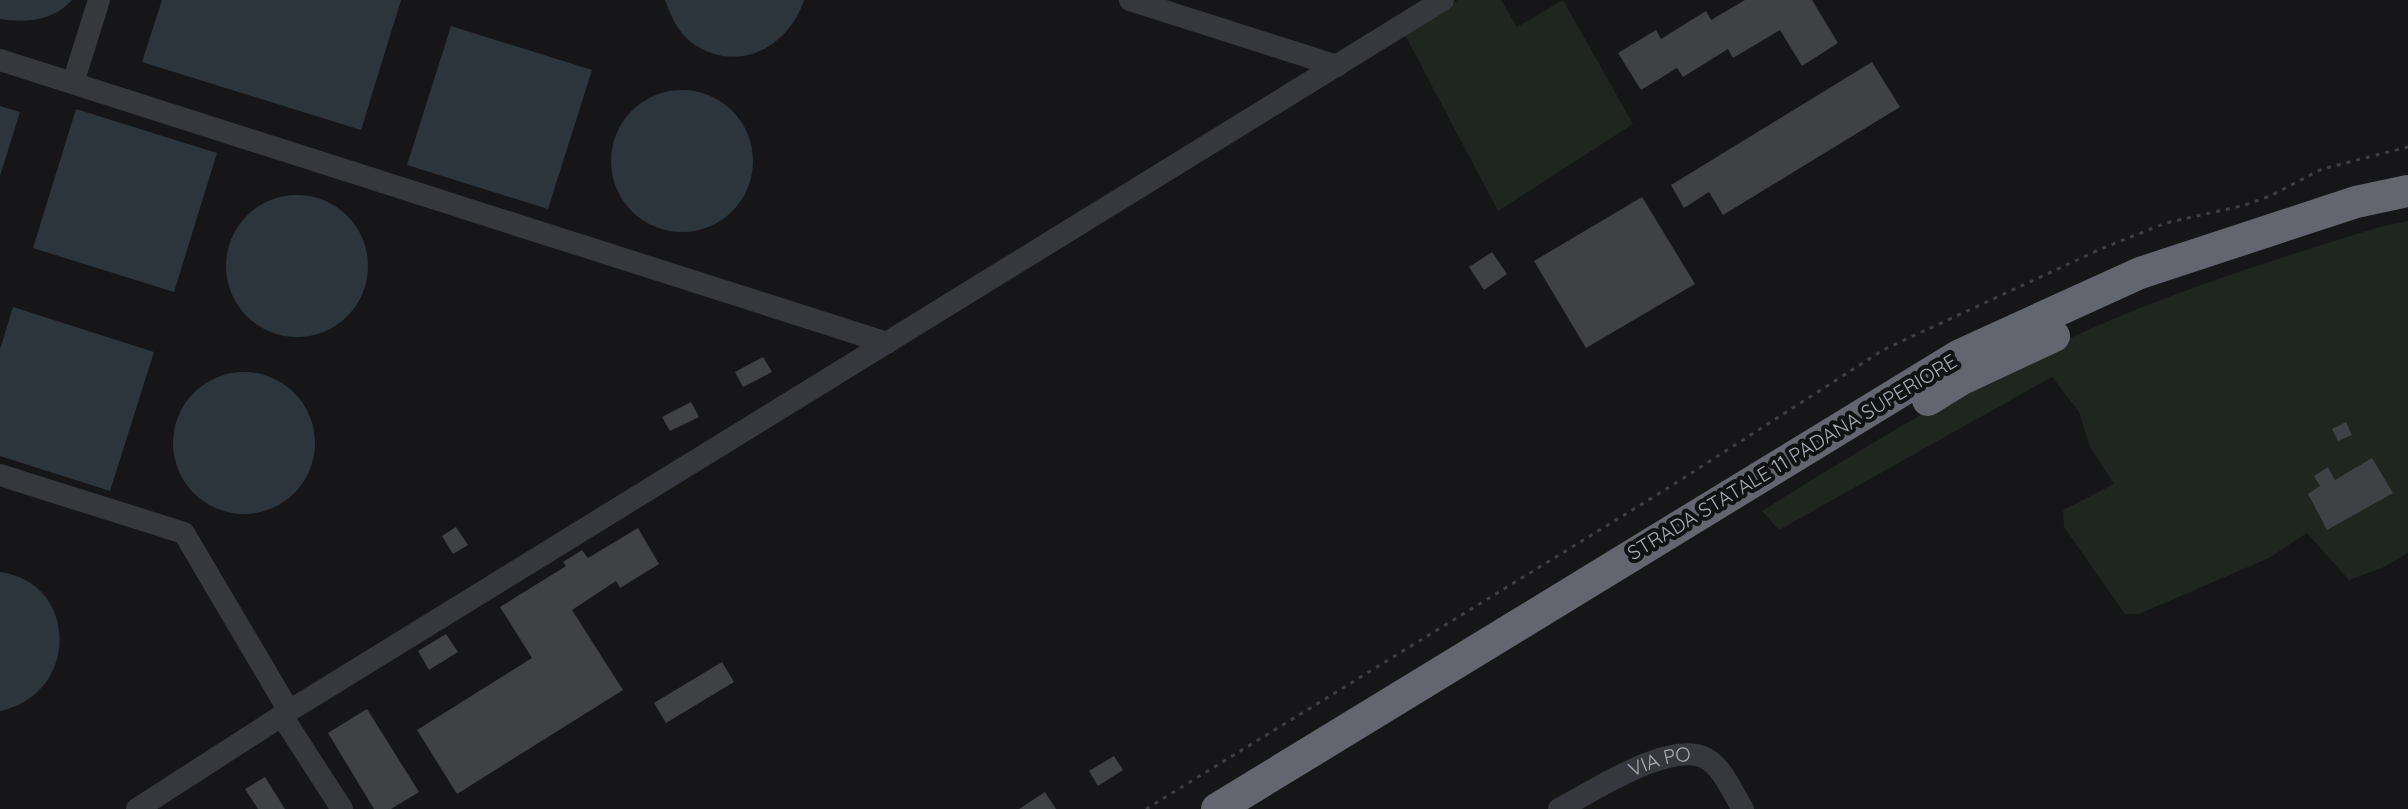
<svg xmlns="http://www.w3.org/2000/svg" width="2408" height="809" viewBox="0 0 2408 809" font-family="Quicksand,sans-serif">
	<style>
		.green { fill: #1e261f }
		.water { fill: #2c353c }
		.building { fill: #404145 }
		.lines { fill: none; stroke-linecap: round; stroke-linejoin: round }
		.path { stroke: #3d3f44; stroke-width: 3; stroke-dasharray: 4 6; stroke-linecap: butt }
		.minor { stroke: #37383d; stroke-width: 22 }
		.highway { stroke: #63666e; stroke-width: 32 }
		.labels { text-anchor: middle; stroke-width: 8; stroke-linejoin: round; paint-order: stroke }
		.street-label { font-size: 20px; fill: #a8adb8; stroke: #111113 }
	</style>
	<rect width="100%" height="100%" fill="#161618"/>
	<path class="green" d="M1458,0H1501L1517,27L1563,0L1633,124L1498,211L1405,35Z
		M2408,221V553L2382,568L2349,580L2307,533L2269,558L2139,614H2125L2064,527L2063,510L2114,484L2090,447L2079,412L2052,377L1779,530L1762,511C1875,440 1990,371 2113,319C2201,282 2292,254 2383,226Z"/>
	<path class="water" d="M0,0H72C53,21 26,23 0,19Z
		M162,0H401L361,130L142,62Z
		M665,0H804C788,49 735,75 691,42C677,31 671,16 665,0Z
		M451,26L592,70L548,209L407,165Z
		M611 161a71 71 0 1 1 142 0a71 71 0 1 1-142 0Z
		M0,106L20,112L0,176Z
		M76,109L217,153L174,292L33,248Z
		M226 266a71 71 0 1 1 142 0a71 71 0 1 1-142 0Z
		M13,307L154,352L110,491L0,456V349Z
		M173 443a71 71 0 1 1 142 0a71 71 0 1 1-142 0Z
		M0,572C80,583 79,695 0,711Z"/>
	<path class="building" d="M1745,0H1812L1838,43L1802,66L1780,30L1733,58L1728,49L1683,77L1677,68L1641,90L1618,53L1656,30L1661,39L1706,11L1711,20Z
		M1872,62L1900,107L1723,215L1709,192L1684,208L1671,185Z
		M1642,197L1695,284L1586,348L1534,261Z
		M1492,252L1507,274L1484,290L1469,267Z
		M763,357L772,372L743,387L735,372Z
		M691,402L699,417L670,431L662,417Z
		M2346,422L2352,435L2338,441L2332,429Z
		M2372,458L2393,493L2327,530L2308,494L2320,486L2314,476L2328,467L2335,480Z
		M456,527L468,545L453,554L442,536Z
		M638,528L659,564L620,588L616,581L572,610L623,690L457,794L417,730L532,658L500,607L566,566L563,562L582,550L588,558Z
		M446,634L458,652L429,670L418,651Z
		M722,662L734,682L666,723L654,703Z
		M367,709L419,792L391,809H374L328,733Z
		M1114,756L1123,770L1098,786L1089,771Z
		M265,777L285,809H258L245,789Z
		M1045,792L1056,809H1019Z"/>
	<g class="lines">
		<path class="path" d="M1146,809L1668,488L1883,350L2103,248L2166,223L2245,205L2270,196L2322,169L2408,147"/>
		<g class="minor">
			<path d="M1130,0L1337,66"/>
			<path d="M0,60L887,343"/>
			<path d="M73,83L99,0"/>
			<path d="M0,475L184,533L289,711L137,809"/>
			<path d="M289,711L1443,0"/>
			<path d="M282,716L342,809"/>
			<path id="s1" d="M1559,809C1592,792 1672,738 1707,759C1723,768 1733,794 1743,809"/>
		</g>
		<path class="highway" d="M1928,400L1962,379L2054,336
			M1217,809L1960,355L2140,273L2356,202L2408,191"/>
	</g>
	<g class="labels">
		<g class="street-label">
			<text transform="translate(1792 457) rotate(-31)" y="7">STRADA STATALE 11 PADANA SUPERIORE</text>
			<text dy="7" stroke="none"><textPath href="#s1" startOffset="112">VIA PO</textPath></text>
		</g>
	</g>
</svg>
